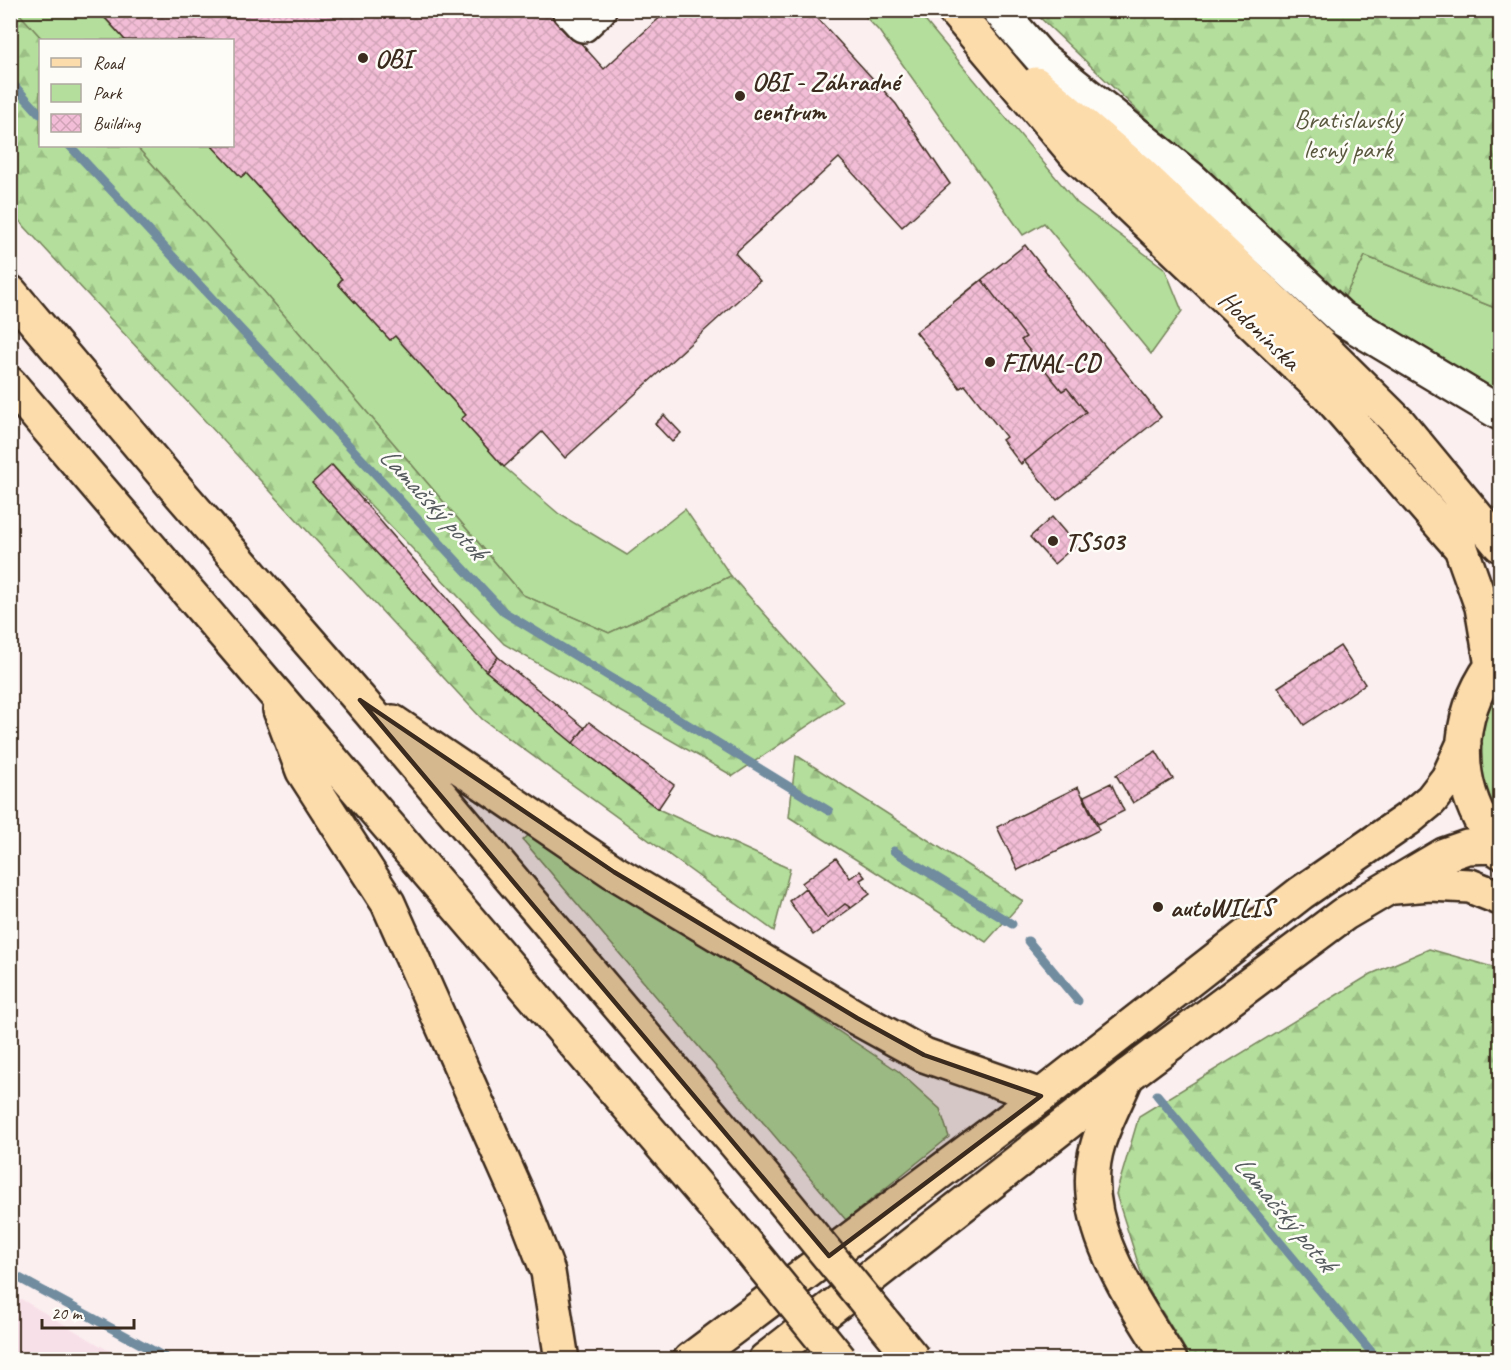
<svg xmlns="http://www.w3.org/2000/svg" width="1511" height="1370" viewBox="0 0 1511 1370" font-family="Caveat,sans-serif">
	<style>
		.built { fill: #f8e0e8 }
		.green { fill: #b3de9b; stroke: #77845c; stroke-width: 1.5 }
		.forest { fill: url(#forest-firs); stroke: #77845c; stroke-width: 1.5 }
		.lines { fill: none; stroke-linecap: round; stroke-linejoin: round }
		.stream { stroke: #708c9e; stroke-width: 9 }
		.building { fill: url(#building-cross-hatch); stroke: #3b2a1e; stroke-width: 1.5 }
		.minor-casing { stroke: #3b2a1e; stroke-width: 38 }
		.major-casing { stroke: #3b2a1e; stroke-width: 38 }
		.highway-casing { stroke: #3b2a1e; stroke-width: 38 }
		.minor { stroke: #fdfcf7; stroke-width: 33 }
		.major { stroke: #fddcac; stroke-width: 33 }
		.highway { stroke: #fddcac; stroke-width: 33 }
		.highway-bridge-casing { stroke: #3b2a1e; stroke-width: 38; stroke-linecap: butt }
		.highway-bridge { stroke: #fddcac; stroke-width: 33 }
		.marked { fill: #3b2a1e; fill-opacity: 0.2; stroke: #3b2a1e; stroke-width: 4.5; stroke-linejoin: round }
		.poi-dot { fill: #3b2a1e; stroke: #fdfcf7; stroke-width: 2 }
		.labels { text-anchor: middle; stroke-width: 5; stroke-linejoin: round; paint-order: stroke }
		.poi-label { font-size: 26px; font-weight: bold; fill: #3b2a1e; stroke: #fdfcf7; text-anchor: start }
		.park-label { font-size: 26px; fill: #59573d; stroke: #fdfcf7 }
		.street-label { font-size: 26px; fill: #3b2a1e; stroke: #fdfcf7 }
		.water-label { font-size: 27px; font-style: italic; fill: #565b5e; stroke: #fdfcf7 }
	</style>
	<defs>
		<pattern id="forest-firs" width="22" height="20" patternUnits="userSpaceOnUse" patternTransform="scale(1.5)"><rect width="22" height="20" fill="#b3de9b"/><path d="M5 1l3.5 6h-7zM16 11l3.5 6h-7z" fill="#9bbf85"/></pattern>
		<pattern id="building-cross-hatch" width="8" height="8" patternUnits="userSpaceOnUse" patternTransform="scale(1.5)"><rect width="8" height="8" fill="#f2bdd6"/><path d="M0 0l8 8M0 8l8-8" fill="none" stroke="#d0a3b7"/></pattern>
	</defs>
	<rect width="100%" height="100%" fill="#fbeff0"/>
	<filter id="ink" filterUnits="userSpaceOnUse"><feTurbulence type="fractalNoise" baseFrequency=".0167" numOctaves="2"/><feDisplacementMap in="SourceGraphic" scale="12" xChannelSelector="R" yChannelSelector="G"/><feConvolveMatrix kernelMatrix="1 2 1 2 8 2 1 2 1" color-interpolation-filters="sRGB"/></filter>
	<g filter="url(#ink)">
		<path class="built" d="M21,1299L123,1359H11V1304Z"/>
		<path class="green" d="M16,11H98L125,40H43Z
			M860,11H917L1077,203L1165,269L1182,311L1151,354L1044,223L1023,235L879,31Z
			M136,146H212L241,177L246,173L342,279L338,284L390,340L395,336L466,415L461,419L504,467L559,514L627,555L685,509L731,576L609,633L523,595L220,240Z
			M1365,256L1500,310V397L1341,304Z
			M1500,687V832C1494,816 1480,787 1478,771C1475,742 1486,712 1500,687Z
			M536,829L898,1071L940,1109L949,1137L846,1220L523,840Z"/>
		<path class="forest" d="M16,10L43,40H40V146H136L220,240L523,595L609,633L731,576L843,702L733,776L504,644L333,466L313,483L486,671L573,743L658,809L790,869L774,931L482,719L11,212L10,11Z
			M1033,11H1500V310L1365,256L1341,304Z
			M796,755L1023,901L986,942L789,817Z
			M1429,949L1500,969V1359H1191L1144,1282L1116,1194L1139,1116L1371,974Z"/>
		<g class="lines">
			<path class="stream" d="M10,81L40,114
				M70,146L504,612L829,811
				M894,851L1012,924
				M1028,941L1078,1001
				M1157,1095L1378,1360
				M10,1273L170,1360"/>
		</g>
		<path class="building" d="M98,10H551L604,69L668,10H810L896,104L950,184L902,227L839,158L735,253L760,281L758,282L565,458L542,432L504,467L461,419L466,415L395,336L390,340L338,284L342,279L246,173L241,177L212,146H232V40H125Z
			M1025,245L1161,417L1057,500L1024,460L1021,464L1002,440L1006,437L965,385L960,388L916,332Z
			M982,280L1026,337L1021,340L1062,391L1067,388L1086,412L1021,464L1002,440L1006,437L965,385L960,388L916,332Z
			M664,415L681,433L672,442L655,424Z
			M332,465L498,657L486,671L312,483Z
			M1052,517L1076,545L1054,564L1030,537Z
			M1340,646L1365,684L1304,725L1278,687Z
			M498,657L585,728L573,743L486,671Z
			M589,722L674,785L658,809L573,743Z
			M1156,751L1173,779L1133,803L1116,775Z
			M1111,783L1124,811L1098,824L1084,796Z
			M1078,787L1099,830L1018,870L997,827Z
			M836,858L850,878L860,871L865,877L860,880L870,894L851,908L845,904L827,918L802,883Z
			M805,888L827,918L845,904L851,908L813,935L789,901Z"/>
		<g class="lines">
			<g class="minor-casing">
				<path id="minor" d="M569,10L583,25L599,10
					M999,10L1040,57L1189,177L1341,318L1500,413"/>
			</g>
			<g class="major-casing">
				<path id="major" d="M954,10L1077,156L1328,395L1461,548L1482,607L1492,666
					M1036,84L1138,171L1327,352L1400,424L1500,545
					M1500,655C1458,707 1451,770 1485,828C1490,836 1494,844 1500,851
					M1394,887L1430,884L1470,886L1500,898
					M690,1360L1041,1096L1301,893L1408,819L1431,800L1448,778L1464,743
					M765,1360L1127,1076L1344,914L1444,855L1467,847L1496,846"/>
			</g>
			<g class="highway-casing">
				<path id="highway" d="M10,292L179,492L360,700L769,1183
					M10,384L725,1219
					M280,710L303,771L388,903L521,1202L548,1272L562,1360
					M393,722L614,872L857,1018L924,1055L1041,1096
					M1127,1076C1118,1098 1105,1121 1098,1144C1074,1220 1132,1298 1170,1360"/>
			</g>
			<use href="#minor" class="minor"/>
			<use href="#major" class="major"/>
			<use href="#highway" class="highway"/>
			<g class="highway-bridge-casing">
				<path id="highway-bridge" d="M769,1183L914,1360
					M725,1219L840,1360"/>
			</g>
			<use href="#highway-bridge" class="highway-bridge"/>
		</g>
	</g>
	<path class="marked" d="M360,700L614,872L857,1018L924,1055L1041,1096L829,1256Z"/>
	<g class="poi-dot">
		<circle cx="363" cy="58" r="6"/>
		<circle cx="740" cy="96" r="6"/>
		<circle cx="990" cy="362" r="6"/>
		<circle cx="1053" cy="541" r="6"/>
		<circle cx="1158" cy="907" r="6"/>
	</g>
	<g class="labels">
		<g class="poi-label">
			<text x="375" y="67">OBI</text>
			<text x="752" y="90">OBI - Záhradné<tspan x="752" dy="30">centrum</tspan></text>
			<text x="1002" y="371">FINAL-CD</text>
			<text x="1065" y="550">TS503</text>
			<text x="1170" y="916">autoWILIS</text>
		</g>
		<g class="park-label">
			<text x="1348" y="128">Bratislavský<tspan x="1348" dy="30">lesný park</tspan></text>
		</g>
		<g class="street-label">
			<text transform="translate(1260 330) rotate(44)" y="9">Hodonínska</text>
		</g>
		<g class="water-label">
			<text transform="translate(433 503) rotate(47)" y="9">Lamačský potok</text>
			<text transform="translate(1285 1213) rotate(50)" y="9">Lamačský potok</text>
		</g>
	</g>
	<rect width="1511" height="1370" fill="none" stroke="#fdfcf7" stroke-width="36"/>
	<rect x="18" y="18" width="1475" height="1334" fill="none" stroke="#3b2a1e" stroke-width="2" filter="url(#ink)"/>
	<rect x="39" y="39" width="195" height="108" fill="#fdfcf7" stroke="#afa8a0" stroke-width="1.5"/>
	<rect x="51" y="58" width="30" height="9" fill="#fddcac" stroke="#afa8a0" stroke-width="1.5"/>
	<text x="93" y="69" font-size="18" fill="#3b2a1e">Road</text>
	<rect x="51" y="84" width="30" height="18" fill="#b3de9b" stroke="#afa8a0" stroke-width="1.5"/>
	<text x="93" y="99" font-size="18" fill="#3b2a1e">Park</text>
	<rect x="51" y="114" width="30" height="18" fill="url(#building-cross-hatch)" stroke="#afa8a0" stroke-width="1.5"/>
	<text x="93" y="129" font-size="18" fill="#3b2a1e">Building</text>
	<path d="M42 1319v9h92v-9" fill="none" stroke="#3b2a1e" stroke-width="3"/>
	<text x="51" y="1319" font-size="18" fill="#3b2a1e" stroke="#fdfcf7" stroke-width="4.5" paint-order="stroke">20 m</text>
</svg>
